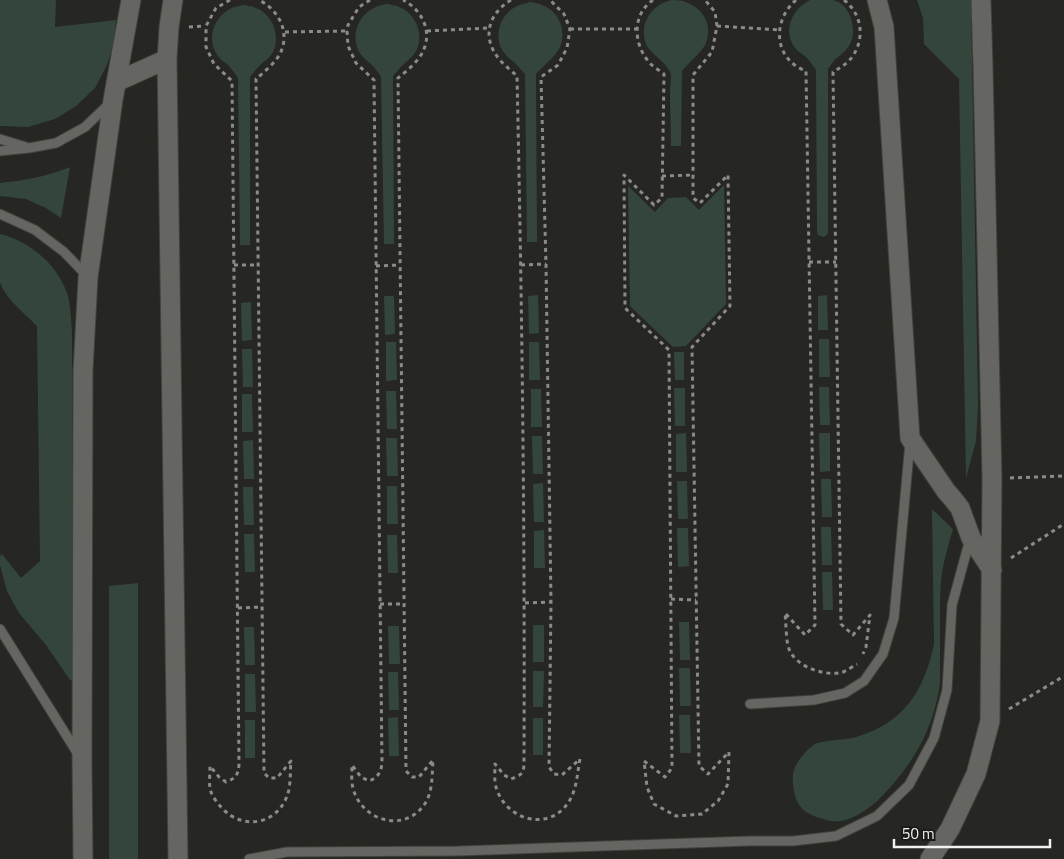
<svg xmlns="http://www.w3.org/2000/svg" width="1064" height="859" viewBox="0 0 1064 859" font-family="'Titillium Web',sans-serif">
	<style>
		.green { fill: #34463c }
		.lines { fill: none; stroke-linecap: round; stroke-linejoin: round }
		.service-casing { stroke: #41413d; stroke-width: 11 }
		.minor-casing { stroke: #41413d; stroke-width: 21 }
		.path { stroke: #8b8b88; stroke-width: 3; stroke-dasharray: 4 4; stroke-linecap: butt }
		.service { stroke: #656561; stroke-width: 9 }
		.minor { stroke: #656561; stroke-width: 19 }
	</style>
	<rect width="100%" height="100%" fill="#262622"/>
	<path class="green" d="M0,0H56L55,27L116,20L114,43L107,65L95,88L76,106L55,119L28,127L0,126Z
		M673,0C697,0 716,21 705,45C701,53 688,63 682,71L681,146H671C671,128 670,110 670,91C670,86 672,77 670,72C667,63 652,55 647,46C637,25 652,3 673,0Z
		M810,0C817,0 826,0 833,0C850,4 857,28 851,42C848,49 843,53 838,57C834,60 831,65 828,69V230L827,235L823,237L818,235L817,230L816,70C813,66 810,61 806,57C801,53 795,50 792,43C784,26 794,8 810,0Z
		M917,0H971L978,406L976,441L966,478L959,79L924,44L923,18Z
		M530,2C534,3 539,3 542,5C559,11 567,31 560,47C556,56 543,66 536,74L537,242H527L525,74C521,70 518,66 514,62C509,58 504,54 501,48C495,35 500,17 512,9C517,5 524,4 530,2Z
		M387,4C391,5 395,5 399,7C415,13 424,33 417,49C414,56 409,59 404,64C400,67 397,72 393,76L394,244H384L381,77C378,72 375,68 371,64C366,60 361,56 358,50C351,33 359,14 376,7C379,5 383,5 387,4Z
		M244,5C248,6 252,6 256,8C272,14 280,34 274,50C271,57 266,60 260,65C257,68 253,73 250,77V245H240L238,78C235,74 232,69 228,65C223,61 218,58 215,51C207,35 216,15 232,8C236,6 240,6 244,5Z
		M70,167L61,218L46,208L26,199L0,196V183C26,180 45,177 70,167Z
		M724,185L726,304L686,346L673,347L630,306L628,186L655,212L668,198L686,197L699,210Z
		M0,234C29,241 57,264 67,293C71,306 71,319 72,332L74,676L73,680H70L46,645L19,613L7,591L0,565V556L2,554L21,578L40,561L37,326C25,314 5,298 0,282Z
		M538,295L539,333L529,334L528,296Z
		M827,295L828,330H818V296Z
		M384,296H394L395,334L385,335Z
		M251,302L252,340L242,341L241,303Z
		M819,339H829L830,377H819Z
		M386,342H396L397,380L386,381Z
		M529,342H539L540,380H529Z
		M242,349H252L253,387H243Z
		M674,352H684V380H675Z
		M819,387H829L830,425H820Z
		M674,388H685V426H675Z
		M531,389H541L542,427H531Z
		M386,391H396L397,429H387Z
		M242,394H252L253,432H242Z
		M686,433L687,472H676V434Z
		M819,433H830V471L820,472Z
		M532,436H542L543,474H533Z
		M386,438H397L398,476H387Z
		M253,440L254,479H244L243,441Z
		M821,479H831L832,517H822Z
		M677,481H687L688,519H678Z
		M543,483L544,522H534L533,484Z
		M387,486H397L398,524H387Z
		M243,487H253L254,525H244Z
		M932,509L953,529C948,546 943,563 941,581C940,594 940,609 940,622C940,639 940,655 940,672C940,678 940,684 939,690C931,735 909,770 877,801C865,812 844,826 827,820C816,817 804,814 798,803C794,796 791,778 794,770C796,762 807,749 815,744C823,740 846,740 856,737C904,723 924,691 934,644Z
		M821,527H831L832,565H822Z
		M677,528H688L689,566L678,567Z
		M544,530L545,568H534V531Z
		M244,534H254L255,572H245Z
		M387,535H397L398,573H388Z
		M822,572H832L833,610H823Z
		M138,583V859H109V586Z
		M679,622H689L690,660H680Z
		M533,625H544V662H533Z
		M388,626H399L400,664H389Z
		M244,627H254L255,665H245Z
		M679,668H690L691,706H680Z
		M533,671H544L543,707H533Z
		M388,672H398L399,710H389Z
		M245,674H255L256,712H245Z
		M679,715H690L691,753H680Z
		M398,717L399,756H389L388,718Z
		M533,718H543V755H533Z
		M245,720H255V758H245Z"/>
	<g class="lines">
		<g class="service-casing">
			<path id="service" d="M0,139L26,147
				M0,151L29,148L56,143L85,127L111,102
				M0,214L35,230L64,252L88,277
				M0,629L78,754
				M750,704L814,700L845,693L864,681L883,654L894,618L910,442
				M249,859L287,852L458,851L750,841H793L836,836L877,816L909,785L934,738L947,690L952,605L970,539"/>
		</g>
		<g class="minor-casing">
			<path id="minor" d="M173,0L169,27L167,59L178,859
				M877,0L884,27L910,438L946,491L953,499L960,508L971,538L992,570
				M116,82L167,59
				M83,859L82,759L83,371L88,278L113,100L131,0
				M930,859L950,829L976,774L990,721L992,479L983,66L981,0"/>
		</g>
		<path class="path" d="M230,0L216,8L206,26V47L214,64L232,81L239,765C238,775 236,778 226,782L219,777L210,766C210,773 209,782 210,789C212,796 217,803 222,808C243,831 277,824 287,796C291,787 290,771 291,761L277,778H269L264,773L256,79C264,72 279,60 282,49C289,29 277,9 259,0
			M370,0L359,7L348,25L347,31L348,46L356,63L374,80L382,763C381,773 378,777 369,781L361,777L352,765C352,772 351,781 353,788C361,820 403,834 424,805C433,793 432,774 433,760L419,777H412L406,771L398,78C407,71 420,60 424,49C432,30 421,9 403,0
			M511,0C488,14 481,38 500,60C505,66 512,71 517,76C522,305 525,533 524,762C524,773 522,775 511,779L504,775L495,764C495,771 494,780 496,787C505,819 547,833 568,803C577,790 577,774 580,759L562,775L554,774L549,767L551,602L546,264L541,77L558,65L567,48L570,29L564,14L551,1L549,0
			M653,0C632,14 633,44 649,62C653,67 659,70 664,74L662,198L654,205L624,175L625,308L669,350L672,768L665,777L644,761L647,787L654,804L676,816L702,814L718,801L728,784L729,752L708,774L699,766L692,347L730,306L728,175L700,203L693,198V75L712,52L717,26L715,12L705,0
			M796,0C776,17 772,49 796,66C799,68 803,70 806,71L815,625L805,635L785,613C786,622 786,642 789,649C796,667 825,677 843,672C848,670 853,666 857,664
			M844,0C861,13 865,36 854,54C849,63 841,67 833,72L841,624L853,635L870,615L866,647L863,654
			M717,26L779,30
			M189,27L205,26
			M570,29H636
			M427,31L489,28
			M285,32L347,31
			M662,176L694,175
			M809,262H836
			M234,265H258
			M521,265L546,264
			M376,266L400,265
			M1010,478L1064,476
			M1011,558L1064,524
			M671,599L696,600
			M525,603L551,602
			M380,604H404
			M238,608L262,607
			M1009,709L1064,676"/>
		<use href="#service" class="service"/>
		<use href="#minor" class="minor"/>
	</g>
	<path d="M894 839v8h156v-8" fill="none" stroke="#f2f2f0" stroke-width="2.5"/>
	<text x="902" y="839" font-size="15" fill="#f2f2f0" stroke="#1d1c19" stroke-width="4" paint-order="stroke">50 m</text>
</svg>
